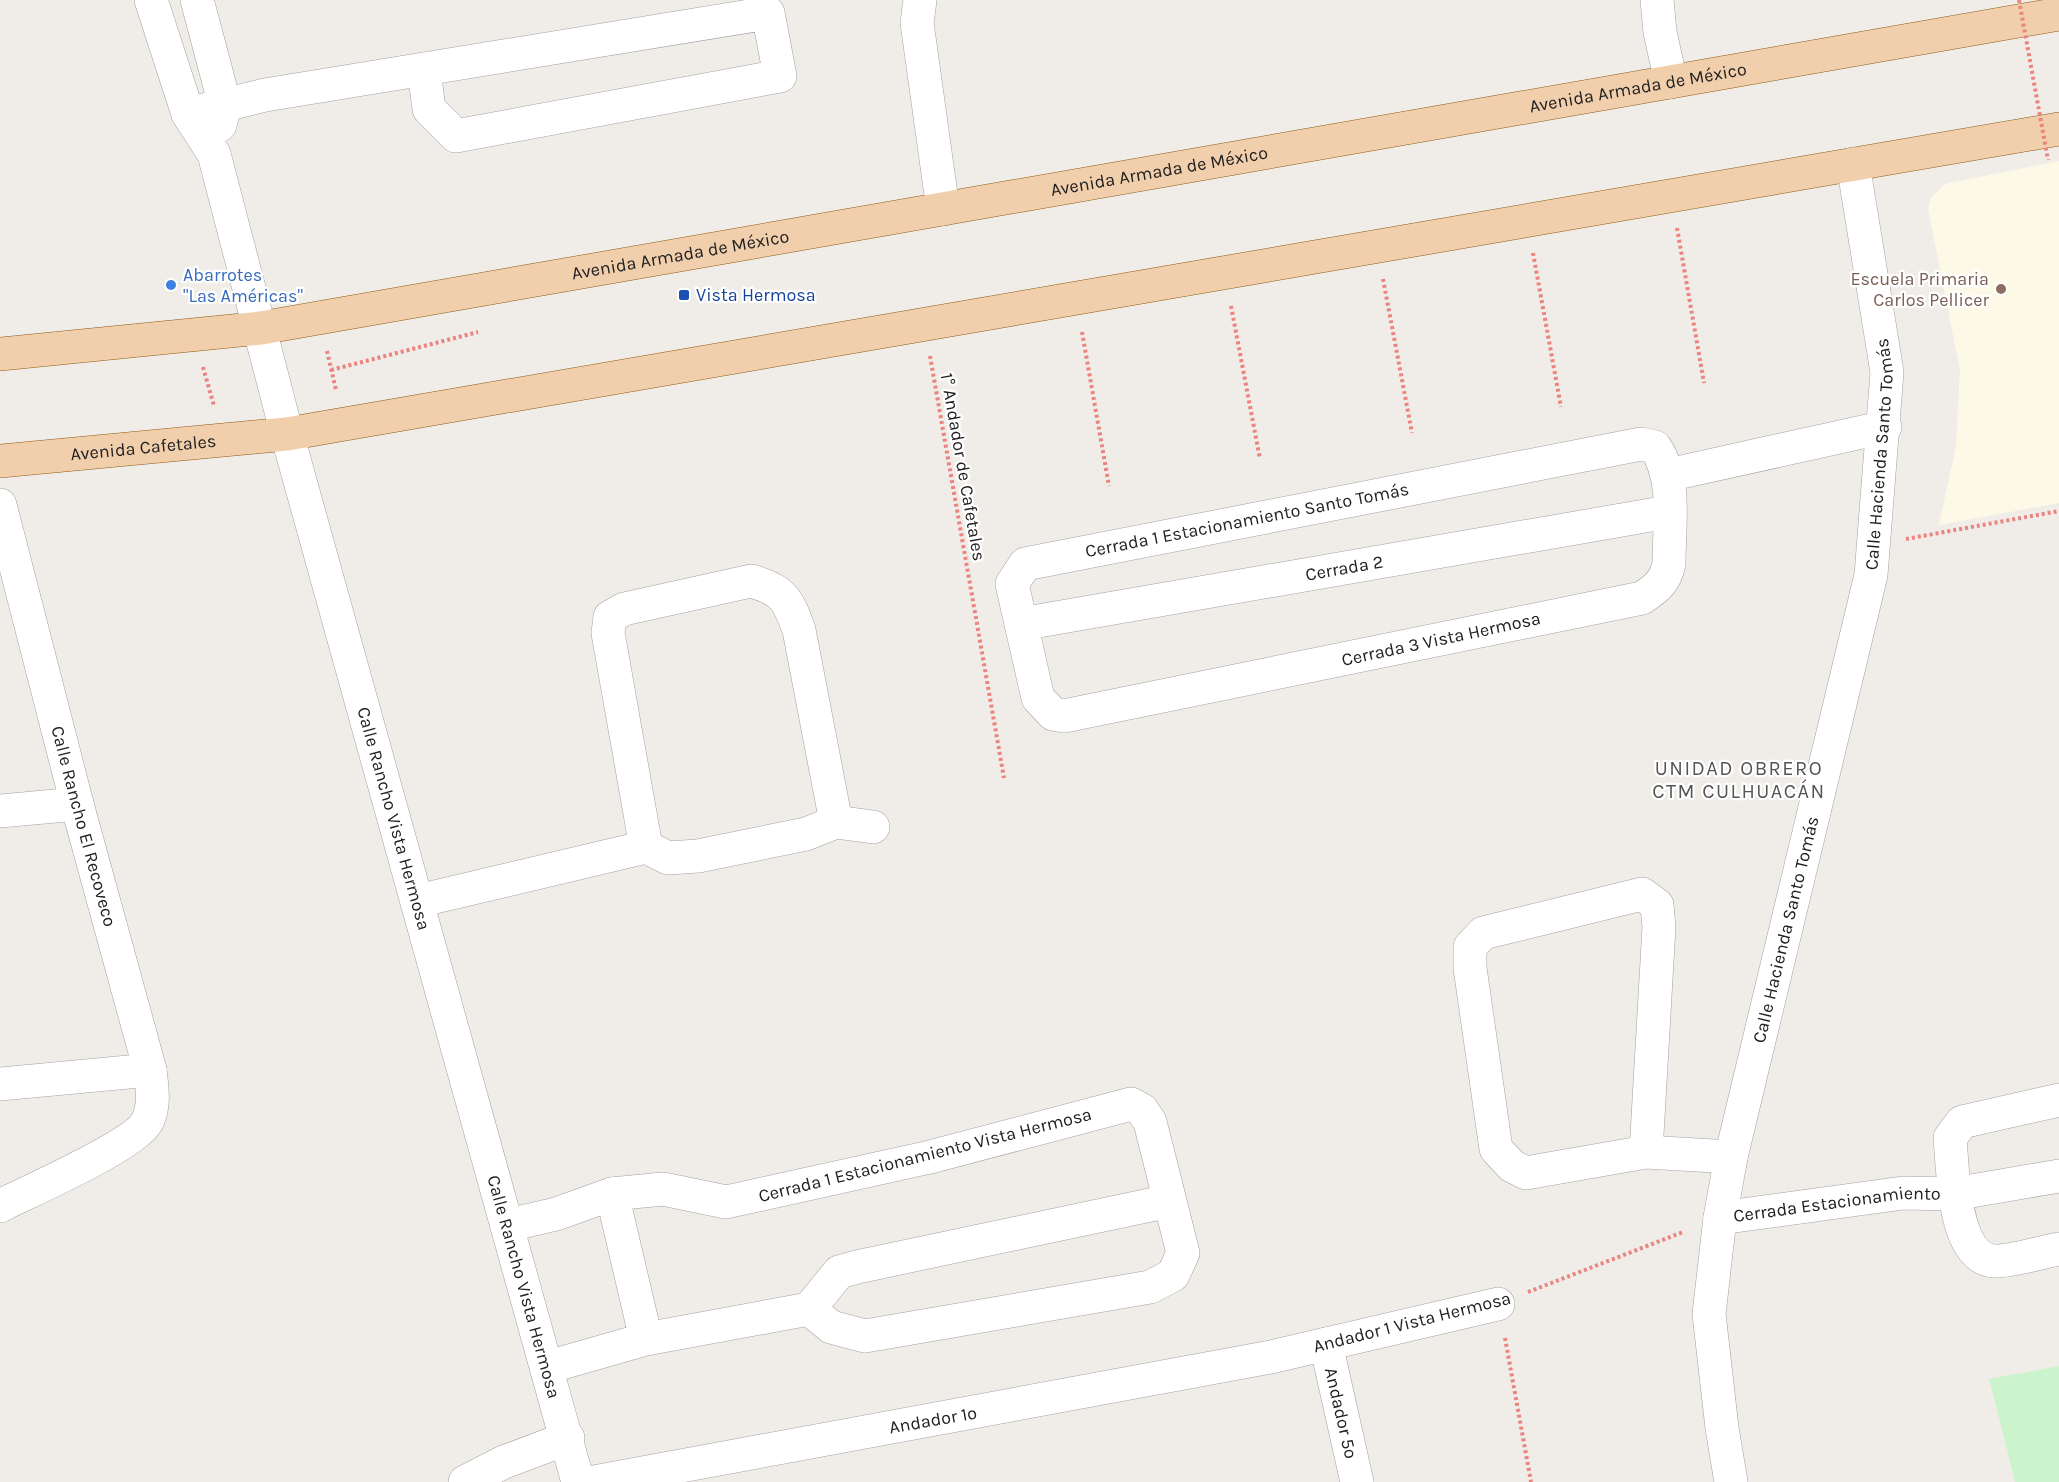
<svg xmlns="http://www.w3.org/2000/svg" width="2059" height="1482" viewBox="0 0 2059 1482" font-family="Karla,sans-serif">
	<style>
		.education { fill: #fcfae6 }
		.park { fill: #ccf4cc }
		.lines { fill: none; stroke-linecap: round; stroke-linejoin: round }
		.minor-casing { stroke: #a2a2a2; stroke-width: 34 }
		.major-casing { stroke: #8c5b12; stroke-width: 34 }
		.path { stroke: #eb837f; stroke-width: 4; stroke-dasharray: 3 3; stroke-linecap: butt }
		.minor { stroke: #fff; stroke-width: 33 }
		.major { stroke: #f2cfac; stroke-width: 33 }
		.path-bridge { stroke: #eb837f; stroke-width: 4; stroke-dasharray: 3 3; stroke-linecap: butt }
		.shop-dot { fill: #3f7fe0; stroke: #fff; stroke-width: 2 }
		.education-dot { fill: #8d6e63; stroke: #fff; stroke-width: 2 }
		.transit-dot { fill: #1a4fb4; stroke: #fff; stroke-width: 2 }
		.labels { text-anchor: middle; stroke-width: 4.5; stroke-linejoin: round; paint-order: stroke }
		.street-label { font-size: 18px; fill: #212121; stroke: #fff }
		.shop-label { font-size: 18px; fill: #366cbe; stroke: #fff; text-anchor: start }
		.education-label { font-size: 18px; fill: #785e54; stroke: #fff; text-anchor: end }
		.transit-label { font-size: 18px; fill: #164399; stroke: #fff; text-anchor: start }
		.neighbourhood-label { font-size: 20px; letter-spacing: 1.5px; fill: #545454; stroke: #fff }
	</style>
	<rect width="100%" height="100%" fill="#f0ede9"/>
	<path class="education" d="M2059,161V503L1939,525L1956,446L1960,370L1928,208L1931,198L1945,184Z"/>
	<path class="park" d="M2059,1366V1482H2015L1989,1379Z"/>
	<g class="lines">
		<g class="minor-casing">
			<g id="minor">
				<path id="s1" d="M151,0L188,114L214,154L287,434L578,1482"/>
				<path d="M197,0L225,105L220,125"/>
				<path d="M920,0L917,23L943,209"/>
				<path d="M1657,0L1660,32L1671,82"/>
				<path d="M188,114L265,95L768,13L780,76L456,136L429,109L424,70"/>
				<path d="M1641,444L1655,447C1677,479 1669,526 1669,564C1665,582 1657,588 1642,598L1064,716L1053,714L1038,698L1012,584L1025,564Z"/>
				<path d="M1668,475L1885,427"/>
				<path id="s2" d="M0,505L77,804L150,1070C152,1087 155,1104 148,1120C138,1144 27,1192 0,1206"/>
				<path id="s3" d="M1021,624L1668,512"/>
				<path d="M0,811L77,804"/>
				<path d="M646,847L608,633L610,617L624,609L751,581C784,590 788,600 799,630L836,822"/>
				<path d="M418,901L646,847L668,858L698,856L806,834L836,822L873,827"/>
				<path d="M0,1084L150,1070"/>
				<path d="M2059,1100L1962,1122L1950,1138C1953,1170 1953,1258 1994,1261C2011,1262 2041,1252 2059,1249"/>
				<path d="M1646,1152L1659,927L1657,905L1642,894L1483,933L1470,947V968L1496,1149L1512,1166L1526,1173L1646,1152L1731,1157"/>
				<path id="s4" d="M1720,1218L1903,1193L1954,1194L2059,1176"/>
				<path d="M509,1225L556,1214L612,1194"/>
				<path d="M809,1309L839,1272L857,1267L1169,1201"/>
				<path d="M1326,1344L1357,1482"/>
				<path d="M548,1367L646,1339L809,1309L831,1327L865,1336L1150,1287L1173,1275L1183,1253L1150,1122L1142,1110L1131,1104L930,1157L726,1202L663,1189L612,1194L646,1339"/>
				<path d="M465,1482L504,1462L568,1438"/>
				<path d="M594,1482L1271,1357L1498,1304"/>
				<path id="s5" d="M1731,1482L1722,1428L1709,1314L1720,1218L1731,1157L1871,575L1887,372L1853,164"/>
			</g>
		</g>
		<g class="major-casing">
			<g id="major">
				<path id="s6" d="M0,354L261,328L2059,14"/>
				<path id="s7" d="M0,461L287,434L2059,129"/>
			</g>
		</g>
		<path class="path" d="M1677,228L1704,383
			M1533,253L1561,407
			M1383,279L1412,433
			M1231,306L1260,459
			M1082,332L1109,486
			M327,351L336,390
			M930,356L1004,778
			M203,367L214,406
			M331,370L478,332
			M1906,539L2059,511
			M1528,1292L1683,1232
			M1505,1338L1531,1482"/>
		<use href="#minor" class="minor"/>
		<use href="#major" class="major"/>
		<path class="path-bridge" d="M2019,0L2048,160"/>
	</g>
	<circle class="shop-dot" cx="171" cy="285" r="6"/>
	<circle class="education-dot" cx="2001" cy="289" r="6"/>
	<rect class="transit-dot" x="678" y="289" width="12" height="12" rx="3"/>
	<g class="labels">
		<g class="street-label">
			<text dy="6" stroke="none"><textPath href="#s6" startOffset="1660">Avenida Armada de México</textPath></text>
			<text dy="6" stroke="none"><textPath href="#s6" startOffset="1174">Avenida Armada de México</textPath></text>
			<text dy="6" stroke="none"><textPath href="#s6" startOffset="688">Avenida Armada de México</textPath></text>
			<text dy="6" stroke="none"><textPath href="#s7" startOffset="144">Avenida Cafetales</textPath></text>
			<text dy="6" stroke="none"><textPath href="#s5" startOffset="1048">Calle Hacienda Santo Tomás</textPath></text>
			<text transform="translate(963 467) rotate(80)" y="6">1° Andador de Cafetales</text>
			<text transform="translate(1247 520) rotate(-11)" y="6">Cerrada 1 Estacionamiento Santo Tomás</text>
			<text dy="6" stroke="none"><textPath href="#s3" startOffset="328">Cerrada 2</textPath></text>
			<text transform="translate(1441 639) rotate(-12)" y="6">Cerrada 3 Vista Hermosa</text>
			<text dy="6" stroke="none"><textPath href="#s1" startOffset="856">Calle Rancho Vista Hermosa</textPath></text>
			<text dy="6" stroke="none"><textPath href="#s2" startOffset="332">Calle Rancho El Recoveco</textPath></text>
			<text dy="6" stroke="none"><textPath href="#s5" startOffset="562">Calle Hacienda Santo Tomás</textPath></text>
			<text transform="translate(925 1155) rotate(-14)" y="6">Cerrada 1 Estacionamiento Vista Hermosa</text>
			<text dy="6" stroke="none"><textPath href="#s4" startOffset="118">Cerrada Estacionamiento</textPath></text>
			<text dy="6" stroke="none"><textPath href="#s1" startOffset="1342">Calle Rancho Vista Hermosa</textPath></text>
			<text transform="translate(1412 1322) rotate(-14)" y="6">Andador 1 Vista Hermosa</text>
			<text transform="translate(1341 1413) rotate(77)" y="6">Andador 5º</text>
			<text transform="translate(933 1420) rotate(-10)" y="6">Andador 1º</text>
		</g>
		<g class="shop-label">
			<text x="183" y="281">Abarrotes<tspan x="183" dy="21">"Las Américas"</tspan></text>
		</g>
		<g class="education-label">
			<text x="1989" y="285">Escuela Primaria<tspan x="1989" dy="21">Carlos Pellicer</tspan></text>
		</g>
		<g class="transit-label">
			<text x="696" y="301">Vista Hermosa</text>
		</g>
		<g class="neighbourhood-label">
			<text x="1739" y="775">UNIDAD OBRERO<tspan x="1739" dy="23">CTM CULHUACÁN</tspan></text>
		</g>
	</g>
</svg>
